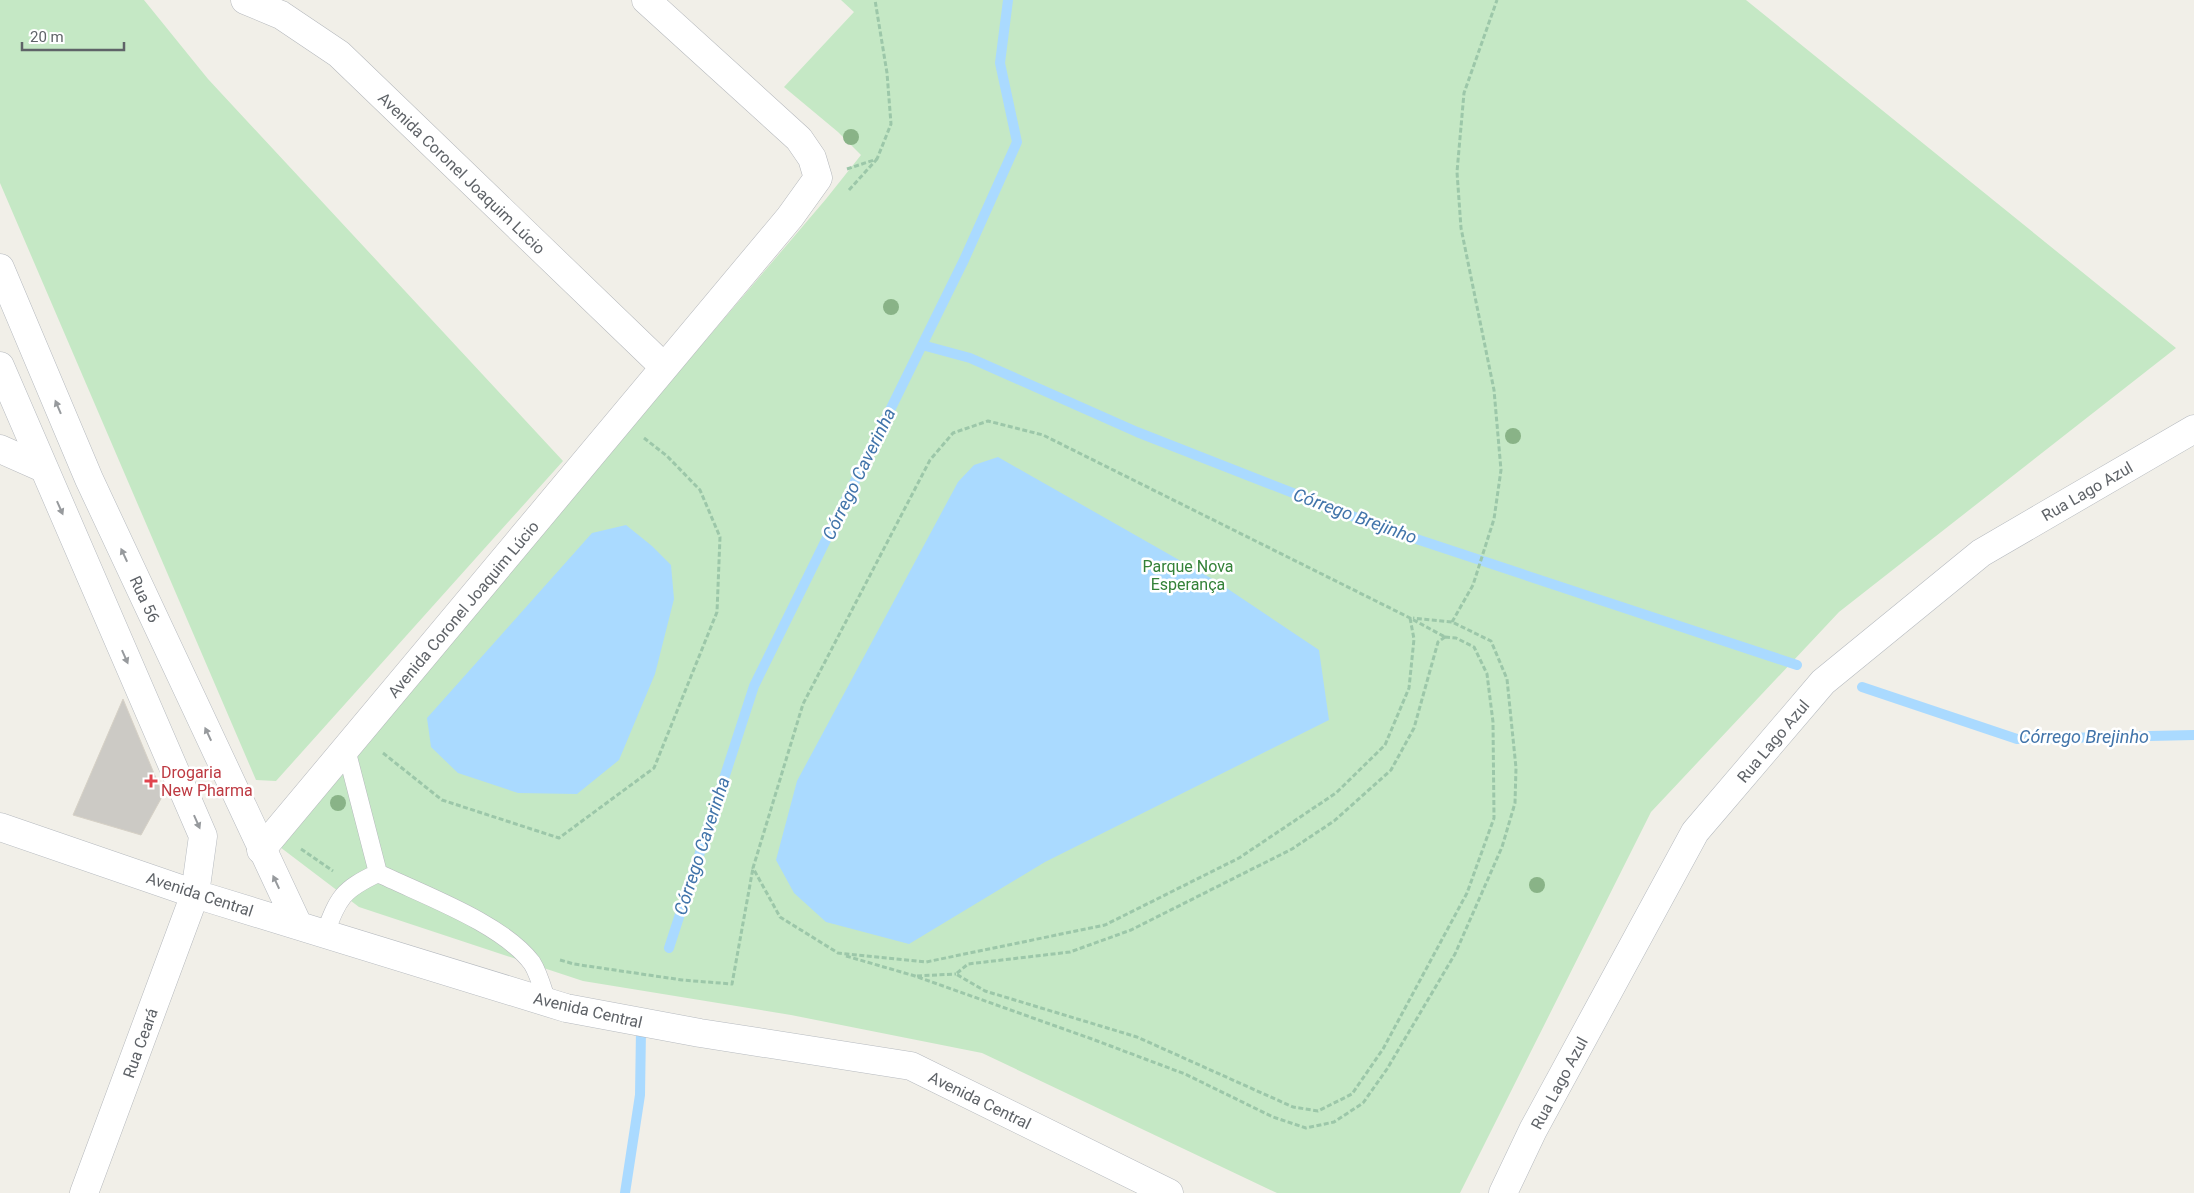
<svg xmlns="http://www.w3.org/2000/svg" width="2194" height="1193" viewBox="0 0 2194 1193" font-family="Roboto,sans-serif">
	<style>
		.green { fill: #c5e8c5 }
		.water { fill: #aadaff }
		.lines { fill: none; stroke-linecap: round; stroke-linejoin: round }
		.stream { stroke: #aadaff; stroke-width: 10 }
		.building { fill: #cccac5; stroke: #d6d1c6 }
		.lane-casing { stroke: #b5b8bc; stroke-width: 19 }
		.street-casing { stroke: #b5b8bc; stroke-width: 29 }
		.secondary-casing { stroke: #b6babf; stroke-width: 29 }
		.path { stroke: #9cc7a9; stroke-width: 3; stroke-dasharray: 5 2.5; stroke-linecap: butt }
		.lane { stroke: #fff; stroke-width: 18 }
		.street { stroke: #fff; stroke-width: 28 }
		.secondary { stroke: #fff; stroke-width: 28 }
		.tree { fill: #89b387 }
		.oneway { fill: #979a9d }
		.health-dot { fill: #e0444e; stroke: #fff; stroke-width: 2 }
		.labels { text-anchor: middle; stroke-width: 5; stroke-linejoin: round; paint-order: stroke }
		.street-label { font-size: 16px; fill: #5f6368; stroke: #fff }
		.park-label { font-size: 16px; fill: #348238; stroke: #fff }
		.health-label { font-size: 16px; fill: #be3a42; stroke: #fff; text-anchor: start }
		.water-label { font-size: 18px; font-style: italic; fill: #4174aa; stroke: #fff }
	</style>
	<rect width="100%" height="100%" fill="#f1efe8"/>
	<path class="green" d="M0,0H144L208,79L563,461L276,781L256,780L0,183Z
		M841,0H1746L2176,348L1839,612L1651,812L1460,1193H1277L982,1053L791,1015L583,981L359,907L276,844L826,199L861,155L838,132L784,87L854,12Z"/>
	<path class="water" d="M998,457L1216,581L1319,650L1329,720L1045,862L909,944L826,922L794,893L776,860L797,781L958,482L974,465Z
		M626,525L652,546L671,565L674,599L655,674L619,760L577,794L518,793L458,773L431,747L427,718L592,533Z"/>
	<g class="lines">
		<path class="stream" d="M922,345L970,358L1137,432L1380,527L1797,665
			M1862,687L2017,739L2194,735
			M669,948L754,686L964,260L1017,142L1000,63L1008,0
			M625,1193L640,1095L641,1030"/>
	</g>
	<path class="building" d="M123,699L163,795L141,835L73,815Z"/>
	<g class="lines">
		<g class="lane-casing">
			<path id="lane" d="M346,749L378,873
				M325,933C339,897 342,890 378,873C423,895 502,923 532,963C539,974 543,990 547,1002"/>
		</g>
		<g class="street-casing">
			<path id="street" d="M245,0L281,15L339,54L664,367
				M0,449L43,468
				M261,850L790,217L818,178L812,158L799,139L646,0
				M84,1193L195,894"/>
		</g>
		<g class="secondary-casing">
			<path id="secondary" d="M0,268L89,479L298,925
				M0,366L203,836L195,894
				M0,827L195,894L566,1008L700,1033L911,1066L1169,1193
				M1503,1193L1533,1130L1695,832L1823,682L1981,553L2194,429"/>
		</g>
		<path class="path" d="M847,169L877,159L891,124L887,73L875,0
			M849,190L877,159
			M1410,618L1414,639L1409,688L1385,745L1336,793L1239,858L1105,925L926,962L838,953L780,917L753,868L803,704L930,460L953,433L988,421L1043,435L1410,618L1445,637
			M1452,622L1473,585L1494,519L1501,470L1494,390L1461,228L1457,172L1464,93L1497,0
			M1445,637L1456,638L1474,647L1487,674L1493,722L1494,818L1467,893L1383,1049L1352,1094L1318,1111L1293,1107L1137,1037L985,991L956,974L968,964L1070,952L1131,930L1292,849L1334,821L1391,770L1414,728L1438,642Z
			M383,753L442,800L559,838L654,768L717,612L720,537L700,490L667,456L644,438
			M301,849L333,871
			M846,956L915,976L1092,1039L1185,1074L1273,1117L1306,1128L1334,1122L1363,1103L1387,1069L1455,954L1502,847L1515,803L1516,768L1507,679L1491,641L1452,622L1413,618
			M560,960L574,964L682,980L732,984L753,868
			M917,976L956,974"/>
		<use href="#lane" class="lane"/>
		<use href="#street" class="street"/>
		<use href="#secondary" class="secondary"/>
	</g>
	<g class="tree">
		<circle cx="851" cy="137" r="8"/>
		<circle cx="891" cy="307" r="8"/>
		<circle cx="1513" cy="436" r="8"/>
		<circle cx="338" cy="803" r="8"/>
		<circle cx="1537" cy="885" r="8"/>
	</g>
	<defs><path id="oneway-solid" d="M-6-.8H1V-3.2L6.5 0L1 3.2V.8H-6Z" transform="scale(1.25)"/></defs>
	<g class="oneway">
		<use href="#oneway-solid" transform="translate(58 407) rotate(-113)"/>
		<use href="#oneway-solid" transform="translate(60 508) rotate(66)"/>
		<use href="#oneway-solid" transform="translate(124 555) rotate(-115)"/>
		<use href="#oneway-solid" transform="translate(125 657) rotate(66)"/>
		<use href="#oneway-solid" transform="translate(208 734) rotate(-115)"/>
		<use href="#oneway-solid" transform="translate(197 822) rotate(66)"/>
		<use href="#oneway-solid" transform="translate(276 882) rotate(-115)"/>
	</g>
	<path class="health-dot" d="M148.5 773.5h5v5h5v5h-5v5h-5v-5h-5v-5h5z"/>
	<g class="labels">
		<g class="street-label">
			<text transform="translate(462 173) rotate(44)" y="6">Avenida Coronel Joaquim Lúcio</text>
			<text transform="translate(2087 491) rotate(-30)" y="6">Rua Lago Azul</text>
			<text transform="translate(145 599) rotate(65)" y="6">Rua 56</text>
			<text transform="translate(463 609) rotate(-50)" y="6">Avenida Coronel Joaquim Lúcio</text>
			<text transform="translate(1773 741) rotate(-50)" y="6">Rua Lago Azul</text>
			<text transform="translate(200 894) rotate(18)" y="6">Avenida Central</text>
			<text transform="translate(588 1010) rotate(13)" y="6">Avenida Central</text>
			<text transform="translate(140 1043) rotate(-70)" y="6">Rua Ceará</text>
			<text transform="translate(1559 1083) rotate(-62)" y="6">Rua Lago Azul</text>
			<text transform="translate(980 1100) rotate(26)" y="6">Avenida Central</text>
		</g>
		<g class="park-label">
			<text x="1188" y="572">Parque Nova<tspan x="1188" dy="18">Esperança</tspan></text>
		</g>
		<g class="health-label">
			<text x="161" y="778">Drogaria<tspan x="161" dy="18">New Pharma</tspan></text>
		</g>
		<g class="water-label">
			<text transform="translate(859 474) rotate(-64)" y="6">Córrego Caverinha</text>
			<text transform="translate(1355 516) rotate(20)" y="6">Córrego Brejinho</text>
			<text x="2084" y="743">Córrego Brejinho</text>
			<text transform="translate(702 846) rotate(-72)" y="6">Córrego Caverinha</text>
		</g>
	</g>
	<path d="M22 42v8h102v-8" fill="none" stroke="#5f6368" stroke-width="2.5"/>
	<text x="30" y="42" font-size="15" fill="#5f6368" stroke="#ffffff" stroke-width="4" paint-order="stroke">20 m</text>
</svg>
